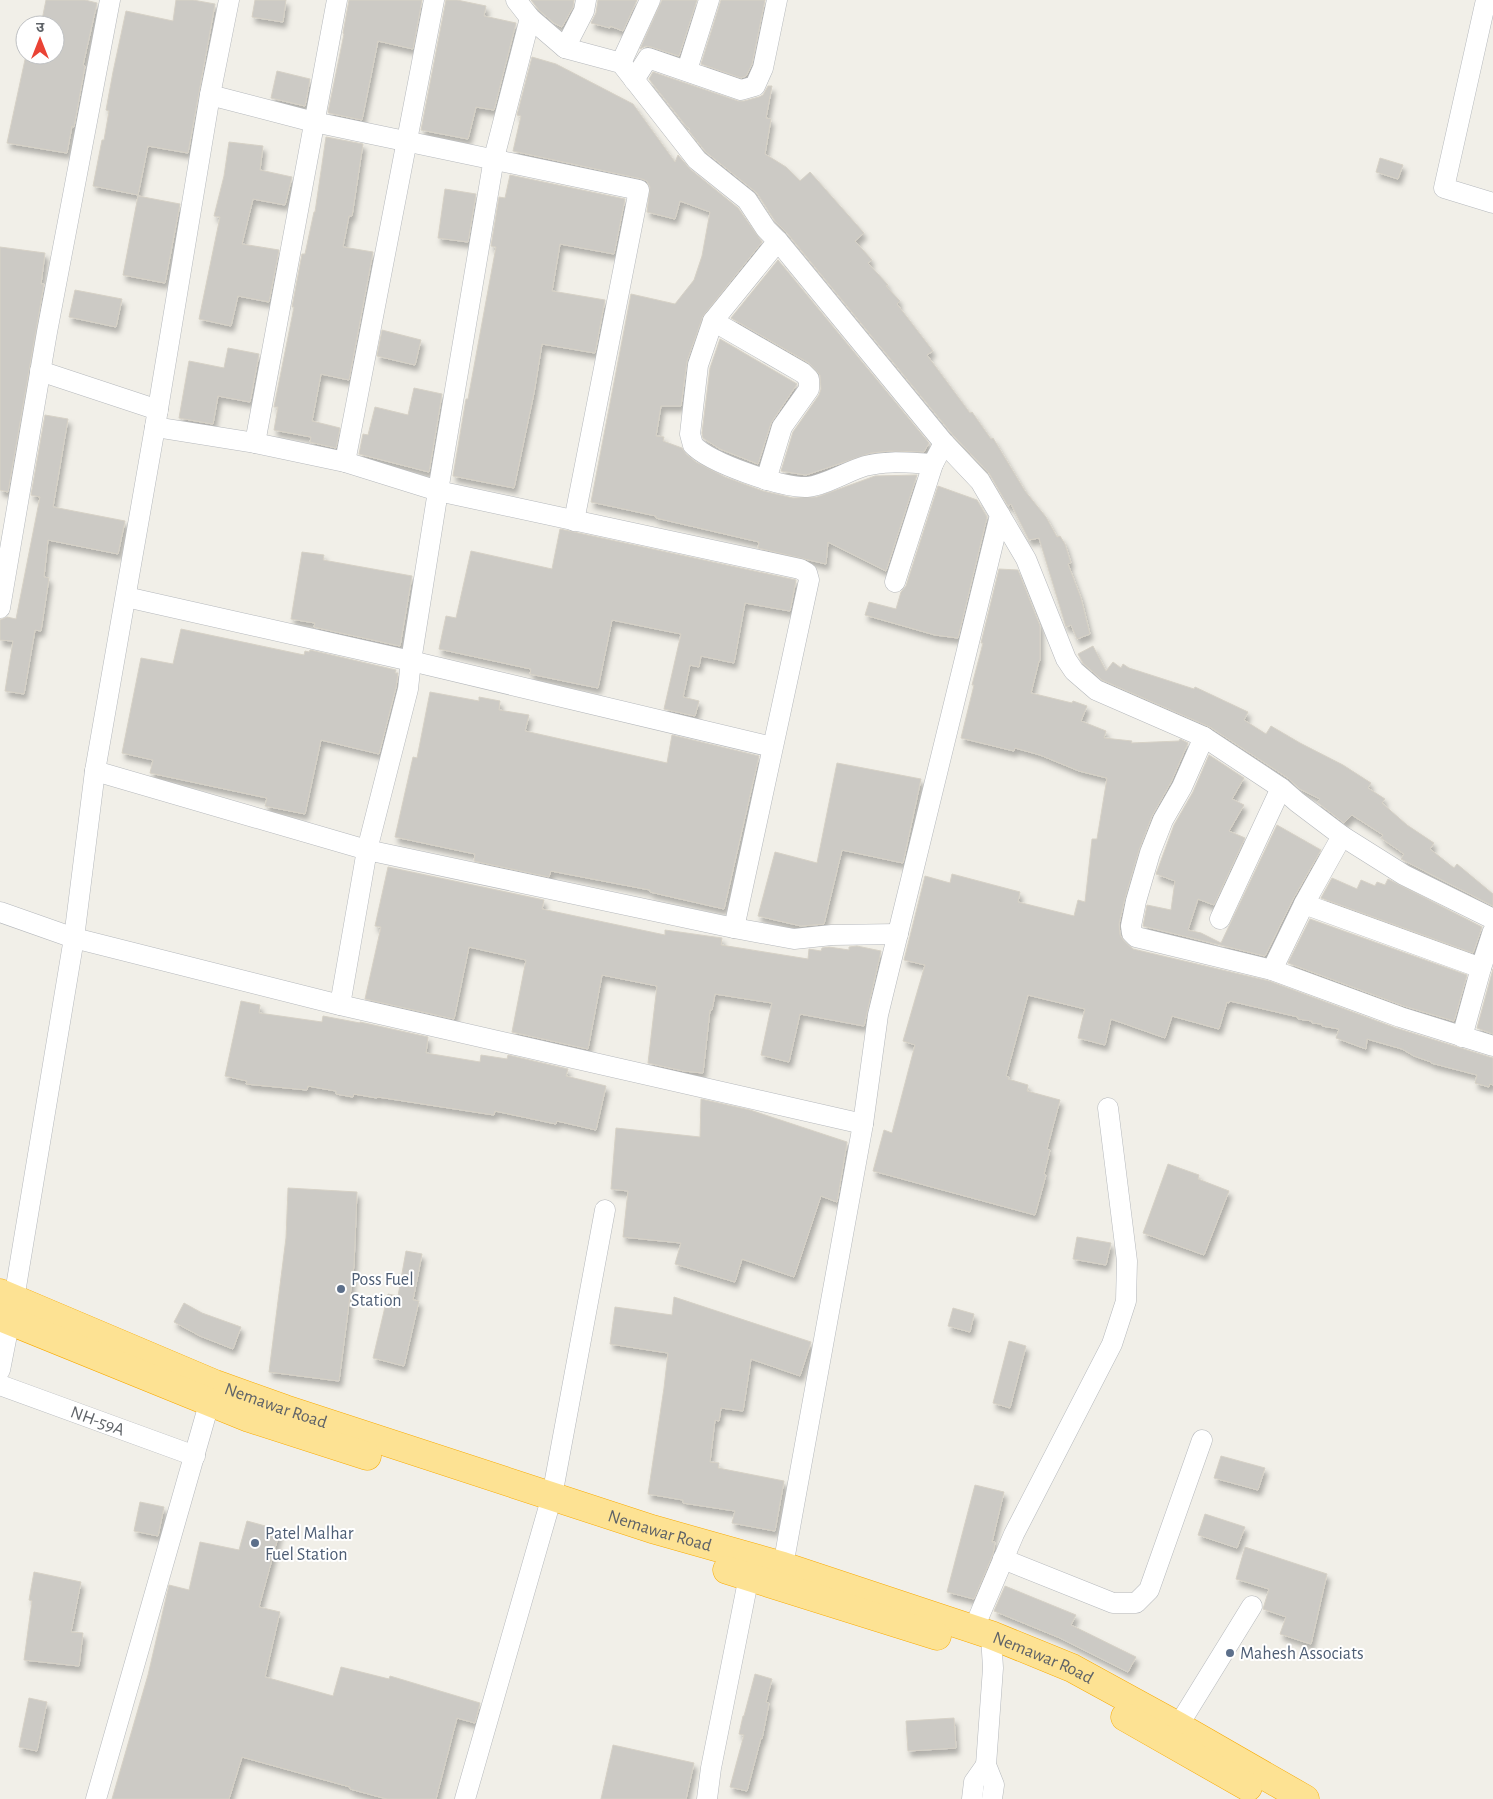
<svg xmlns="http://www.w3.org/2000/svg" width="1493" height="1799" viewBox="0 0 1493 1799" font-family="'Alegreya Sans','Noto Sans Devanagari',sans-serif">
	<style>
		.building { fill: #cccac5; stroke: #d6d1c6; filter: url(#shadow) }
		.lines { fill: none; stroke-linecap: round; stroke-linejoin: round }
		.minor-casing { stroke: #b5b8bc; stroke-width: 21 }
		.highway-casing { stroke: #f9ab00; stroke-width: 29 }
		.minor { stroke: #fff; stroke-width: 20 }
		.highway { stroke: #fde293; stroke-width: 28 }
		.service-dot { fill: #5c6f8a; stroke: #fff; stroke-width: 2 }
		.labels { text-anchor: middle; stroke-width: 4; stroke-linejoin: round; paint-order: stroke }
		.service-label { font-size: 18px; fill: #4e5e75; stroke: #fff; text-anchor: start }
		.street-label { font-size: 18px; fill: #5f6368; stroke: #fff }
	</style>
	<defs>
		<filter id="shadow"><feDropShadow dx="3" dy="5.5" stdDeviation="2.5" flood-color="#0004"/></filter>
	</defs>
	<rect width="100%" height="100%" fill="#f1efe8"/>
	<path class="building" d="M46,0H85L97,3L83,65L85,66L74,127L72,126L67,153L7,143L26,55H38L55,59V25H41Z
		M176,0H193L215,4L188,153L148,146L138,195L93,186L102,140H104L109,111L106,110L113,72L126,11L173,21Z
		M255,0H286L283,22L252,17Z
		M349,0H422L413,49L378,41L362,120L329,113L328,112L344,34L343,33Z
		M446,0H457L486,6L484,16L516,23L494,110L476,107L468,139L421,130Z
		M531,0H574L573,7L562,27L554,23L539,10Z
		M598,0H637L623,31L610,26V28L591,23L596,13Z
		M662,0H697L679,56L651,47L646,46L640,49Z
		M721,0H765L752,64L746,76L741,78L701,64Z
		M532,57L556,64L633,104L675,162L678,155L690,169L738,208L762,242L703,316L687,361L681,406H661L656,436L664,437L663,441L682,448L686,454L696,462L725,477L763,491L793,498L817,497L875,476L917,475L886,571L828,542L826,564L758,548L759,542L656,518V516L591,502L631,294L675,304L694,280L702,256L710,212L680,201L675,219L647,212L650,187L647,181L642,179L513,151L521,116L517,115Z
		M277,71L310,79L305,106L271,98Z
		M653,72L738,101H744L759,97L763,95L768,86H772L766,118L771,119L765,154L786,167L800,181L810,172L864,233L855,241L872,260L868,263L888,285L886,286L900,301L897,304L933,351L927,355L970,413L972,412L991,439L993,438L1025,491L1046,517L1057,537L1060,536L1065,544L1071,563L1068,564L1081,598L1090,634L1077,639L1071,625L1066,627L1039,538L1029,540L1011,504L1008,506L989,473L953,435L787,233L775,221L757,193L706,152L689,131L690,129L686,126L649,79Z
		M326,137L363,144L352,216H349L343,247L373,252L349,380L321,374L312,421L340,428L336,448L310,442L311,437L274,430L278,407H274L294,307H292L302,254H305L314,212H315Z
		M229,142L263,146L260,170L292,177L285,205L253,199L242,244L279,250L269,302L238,296L231,326L199,319L220,217L214,216L224,176Z
		M1380,158L1403,165L1398,179L1376,172Z
		M510,175L625,199L614,254L560,244L552,291L605,300L595,353L542,344L534,393L514,488L453,476L466,399H468L496,247L491,246L499,197L505,198Z
		M445,189L476,194L468,242L438,238Z
		M138,196L180,204L165,283L123,275Z
		M0,247L45,253L41,284H44L8,492L0,490Z
		M778,260L929,443L924,452L890,451L871,453L806,475L781,471L793,432L819,395L821,389L820,375L809,363L731,318Z
		M75,290L122,299L116,327L69,317Z
		M382,330L421,340L415,365L377,356Z
		M720,339L797,384L771,423L758,464L720,449L703,438L702,433L710,368Z
		M228,348L259,354L250,402L218,396L213,424L179,418L189,361L224,368Z
		M414,388L442,394L429,472L359,454L363,434L368,435L375,407L408,415Z
		M45,415L68,419L53,507L125,521L118,554L48,540L44,577L49,578L41,631L35,630L24,694L5,691L13,641L0,640V620L7,617L16,619L40,497L31,495Z
		M938,486L977,500L987,517L958,638L935,635L865,615L869,602L896,609L901,592L906,586Z
		M560,529L796,580L790,611L745,603L734,663L701,656L699,667L690,665L683,697L699,701L695,716L664,709L681,634L612,620L598,688L530,674L531,669L439,649L446,616L456,618L471,551L552,569Z
		M302,552L324,555L323,560L412,576L400,646L314,627L315,623L291,619Z
		M999,569L1018,570L1040,626V661H1039L1031,693L1072,703L1073,701L1087,706L1081,721L1106,731L1104,738L1132,741L1131,743L1179,741L1180,739L1188,743L1171,782L1152,816L1139,850L1125,898L1119,924L1120,935L1124,941L1133,949L1269,981L1396,1028L1493,1058V1085L1490,1084L1489,1087L1475,1083L1477,1075L1431,1063V1062L1414,1056L1402,1049L1367,1039L1366,1049L1336,1038L1339,1029L1322,1026V1024L1312,1023V1021L1298,1019V1017L1230,1001L1229,1003L1227,1002L1219,1029L1172,1016L1165,1038L1111,1019L1105,1045L1078,1038L1085,1009L1028,995L1006,1076L1009,1077L1008,1079L1028,1085L1027,1091L1060,1100L1047,1149L1050,1150L1044,1174L1046,1175L1035,1215L873,1171L884,1130L892,1133L915,1045L903,1041L925,965L904,960L925,876L950,883L952,874L1020,892L1018,902L1074,916L1078,900L1085,902L1092,839H1097L1107,778L1079,771L1040,755L1015,748L1014,751L961,738L974,685H972L983,643H981Z
		M181,629L304,655L305,651L309,652L310,650L396,670L395,673H398L396,687L379,754L321,740L305,814L265,806L267,798L150,773L153,760L122,753L141,658L173,664Z
		M1093,646L1106,671L1113,662L1121,668L1123,664L1129,668L1157,677L1194,689L1195,687L1248,712L1244,720L1266,734L1271,726L1300,743L1343,765L1371,783L1368,788L1385,799L1382,803L1407,825L1434,843L1430,849L1454,868L1457,864L1493,894V906L1401,859L1404,854L1381,838L1383,835L1352,815L1344,823L1317,802L1320,799L1300,789L1288,778L1210,727L1102,680L1083,663L1078,654Z
		M430,692L479,701V697L500,701L499,710L529,715L525,731L667,763L672,735L759,756L724,909L650,892V890L551,871L549,877L474,861L475,854L395,837L413,757L417,758Z
		M1209,755L1244,778L1232,799L1244,805L1229,831L1245,838L1214,905L1198,899L1188,930L1201,933L1221,943L1277,825L1321,850L1293,899L1265,956L1143,926L1147,905L1171,910L1175,881L1156,874L1174,825L1193,792Z
		M837,763L921,779L903,863L842,850L824,924L801,926L758,916L775,852L817,863Z
		M388,867L544,900L542,909L665,935V930L722,938L721,945L808,959L809,949L821,951L822,948L829,947L849,950V947L857,946L881,951L864,1026L800,1014L789,1062L761,1055L772,1003L715,994L712,1010H710L703,1073L684,1071L648,1063L657,986L602,975L588,1049L512,1032L526,960L469,947L454,1019L365,999L381,927L375,926Z
		M1332,878L1357,889L1361,880L1375,886L1377,882L1385,885L1388,879L1482,927L1473,953L1321,898Z
		M1310,919L1467,975L1454,1021L1404,1006L1288,963Z
		M1493,969V1034L1477,1028Z
		M241,1001L260,1005L259,1013L322,1022L323,1016L360,1023V1022L428,1037L426,1053L480,1062L481,1055L507,1059L508,1055L568,1069L566,1076L606,1086L596,1130L557,1121L556,1124L495,1111L494,1115L378,1097L377,1098L354,1094L353,1097L336,1094V1091L308,1086L307,1090L246,1084L247,1081L225,1076Z
		M701,1099L750,1110L847,1142L837,1202L821,1196L794,1277L742,1259L735,1282L675,1264L681,1243L623,1237L628,1191L611,1189L616,1128L700,1137Z
		M1168,1164L1199,1175L1198,1179L1229,1191L1204,1255L1143,1233Z
		M288,1188L357,1192L354,1265L339,1381L269,1372L286,1238Z
		M1077,1237L1111,1243L1106,1265L1073,1259Z
		M406,1251L422,1254L413,1300L419,1301L404,1366L373,1358L388,1294L398,1296Z
		M674,1297L811,1342L800,1376L751,1359L743,1411L721,1408L719,1421L715,1420L710,1462L719,1463L718,1468L784,1481L775,1531L732,1523L735,1511L683,1503V1500L648,1494L664,1388L668,1353L610,1344L615,1307L672,1315Z
		M184,1303L202,1313L241,1327L233,1349L200,1336L174,1322Z
		M953,1308L974,1314L970,1332L948,1326Z
		M1009,1341L1026,1346L1010,1408L993,1403Z
		M1221,1456L1265,1468L1258,1490L1214,1478Z
		M975,1485L1004,1492L992,1542H995L993,1554L974,1599L947,1592Z
		M140,1502L164,1507L158,1536L134,1531Z
		M1205,1514L1245,1527L1237,1548L1198,1535Z
		M247,1521L280,1530L259,1607L280,1612L265,1677L333,1696L341,1667L389,1679L390,1676L480,1703L475,1723L457,1718L436,1799H387L350,1789V1787L242,1757L229,1799H112L148,1675L169,1585L189,1590L200,1542L239,1550Z
		M1245,1547L1327,1574L1311,1644L1280,1634L1286,1617L1263,1609L1269,1589L1236,1579Z
		M34,1572L81,1582L71,1632L83,1633L79,1666L24,1660L32,1601L29,1600Z
		M1005,1586L1076,1615L1071,1625L1136,1657L1128,1672L1060,1638L994,1611Z
		M755,1674L772,1679L766,1702L769,1703L762,1739L761,1738L747,1791L730,1787L744,1735L739,1734L743,1716H744Z
		M29,1698L47,1702L37,1751L19,1747Z
		M954,1718L956,1748L908,1751L906,1721Z
		M613,1745L694,1763L686,1799H601Z"/>
	<g class="lines">
		<g class="minor-casing">
			<g id="minor">
				<path d="M516,0L530,18L565,48L621,63L697,160L747,200L766,229L778,241L944,443L980,481L1000,515L878,1015L863,1124L783,1566"/>
				<path d="M1486,0L1444,188L1493,203"/>
				<path d="M565,48L584,11L586,0"/>
				<path d="M621,63L650,0"/>
				<path d="M687,70L709,0"/>
				<path d="M634,80L648,58L741,90L755,86L763,68L777,0"/>
				<path d="M210,95L314,122L639,190L574,521"/>
				<path d="M778,241L713,321L698,365L690,434L693,445C710,463 782,488 807,487C823,486 848,471 865,466C887,460 910,463 933,464L944,443"/>
				<path d="M713,321L803,373L809,379V389L782,427L766,480"/>
				<path d="M40,371L158,410"/>
				<path d="M155,427L255,443L345,462L438,491L494,158L530,18"/>
				<path d="M255,443L337,0"/>
				<path d="M345,462L434,0"/>
				<path d="M1000,515L1026,559L1066,659L1074,671L1096,690L1204,737L1281,788L1297,802L1342,836L1404,875L1493,919"/>
				<path d="M895,582L933,464"/>
				<path d="M126,597L411,661L772,747"/>
				<path d="M0,608L47,332L110,0"/>
				<path d="M1204,737L1182,787L1163,820L1150,853L1136,901L1131,926L1132,933L1136,937L1272,970L1400,1017L1493,1046"/>
				<path d="M95,771L367,850L734,928L794,939L832,935L898,934"/>
				<path d="M1304,904L1342,836"/>
				<path d="M0,912L74,938L340,1005L863,1124"/>
				<path d="M1220,919L1281,788"/>
				<path d="M1272,970L1304,904L1481,968"/>
				<path d="M340,1005L367,850L408,689L411,661L438,491L800,569L807,573L809,580L734,928"/>
				<path d="M1462,1037L1481,968L1493,931"/>
				<path d="M0,1370L14,1299L74,938L95,771L155,427L210,95L229,0"/>
				<path id="s1" d="M0,1385L195,1456"/>
				<path d="M1003,1559L1113,1603H1136L1149,1590L1202,1440"/>
				<path d="M974,1628L1014,1534L1112,1344L1126,1301L1127,1261L1108,1108"/>
				<path d="M991,1635L993,1668L986,1765L994,1785L992,1799"/>
				<path d="M1178,1726L1252,1606"/>
				<path d="M96,1799L213,1390"/>
				<path d="M465,1799L552,1496L605,1210"/>
				<path d="M707,1799L711,1768L749,1576"/>
				<path d="M972,1799L974,1782L986,1765"/>
			</g>
		</g>
		<g class="highway-casing">
			<g id="highway">
				<path id="s2" d="M0,1293L215,1384L285,1409L652,1529L783,1566L991,1635L1072,1668L1178,1726L1305,1799"/>
				<path d="M0,1317L249,1418L367,1456"/>
				<path d="M727,1570L937,1636"/>
				<path d="M1125,1717L1248,1787"/>
			</g>
		</g>
		<use href="#minor" class="minor"/>
		<use href="#highway" class="highway"/>
	</g>
	<g class="service-dot">
		<circle cx="341" cy="1289" r="5"/>
		<circle cx="255" cy="1543" r="5"/>
		<circle cx="1230" cy="1653" r="5"/>
	</g>
	<g class="labels">
		<g class="service-label">
			<text x="351" y="1285">Poss Fuel<tspan x="351" dy="21">Station</tspan></text>
			<text x="265" y="1539">Patel Malhar<tspan x="265" dy="21">Fuel Station</tspan></text>
			<text x="1240" y="1659">Mahesh Associats</text>
		</g>
		<g class="street-label">
			<text dy="6" stroke="none"><textPath href="#s2" startOffset="298">Nemawar Road</textPath></text>
			<text dy="6" stroke="none"><textPath href="#s1" startOffset="104">NH-59A</textPath></text>
			<text dy="6" stroke="none"><textPath href="#s2" startOffset="702">Nemawar Road</textPath></text>
			<text dy="6" stroke="none"><textPath href="#s2" startOffset="1106">Nemawar Road</textPath></text>
		</g>
	</g>
	<g transform="translate(40 40)"><circle r="24" fill="#ffffff" stroke="#bfc1c3"/>
	<path d="M0-4L9 19L0 12L-9 19Z" fill="#ea4335"/>
	<text y="-8" font-size="14" font-weight="bold" text-anchor="middle" fill="#5f6368">उ</text>
	</g>
</svg>
